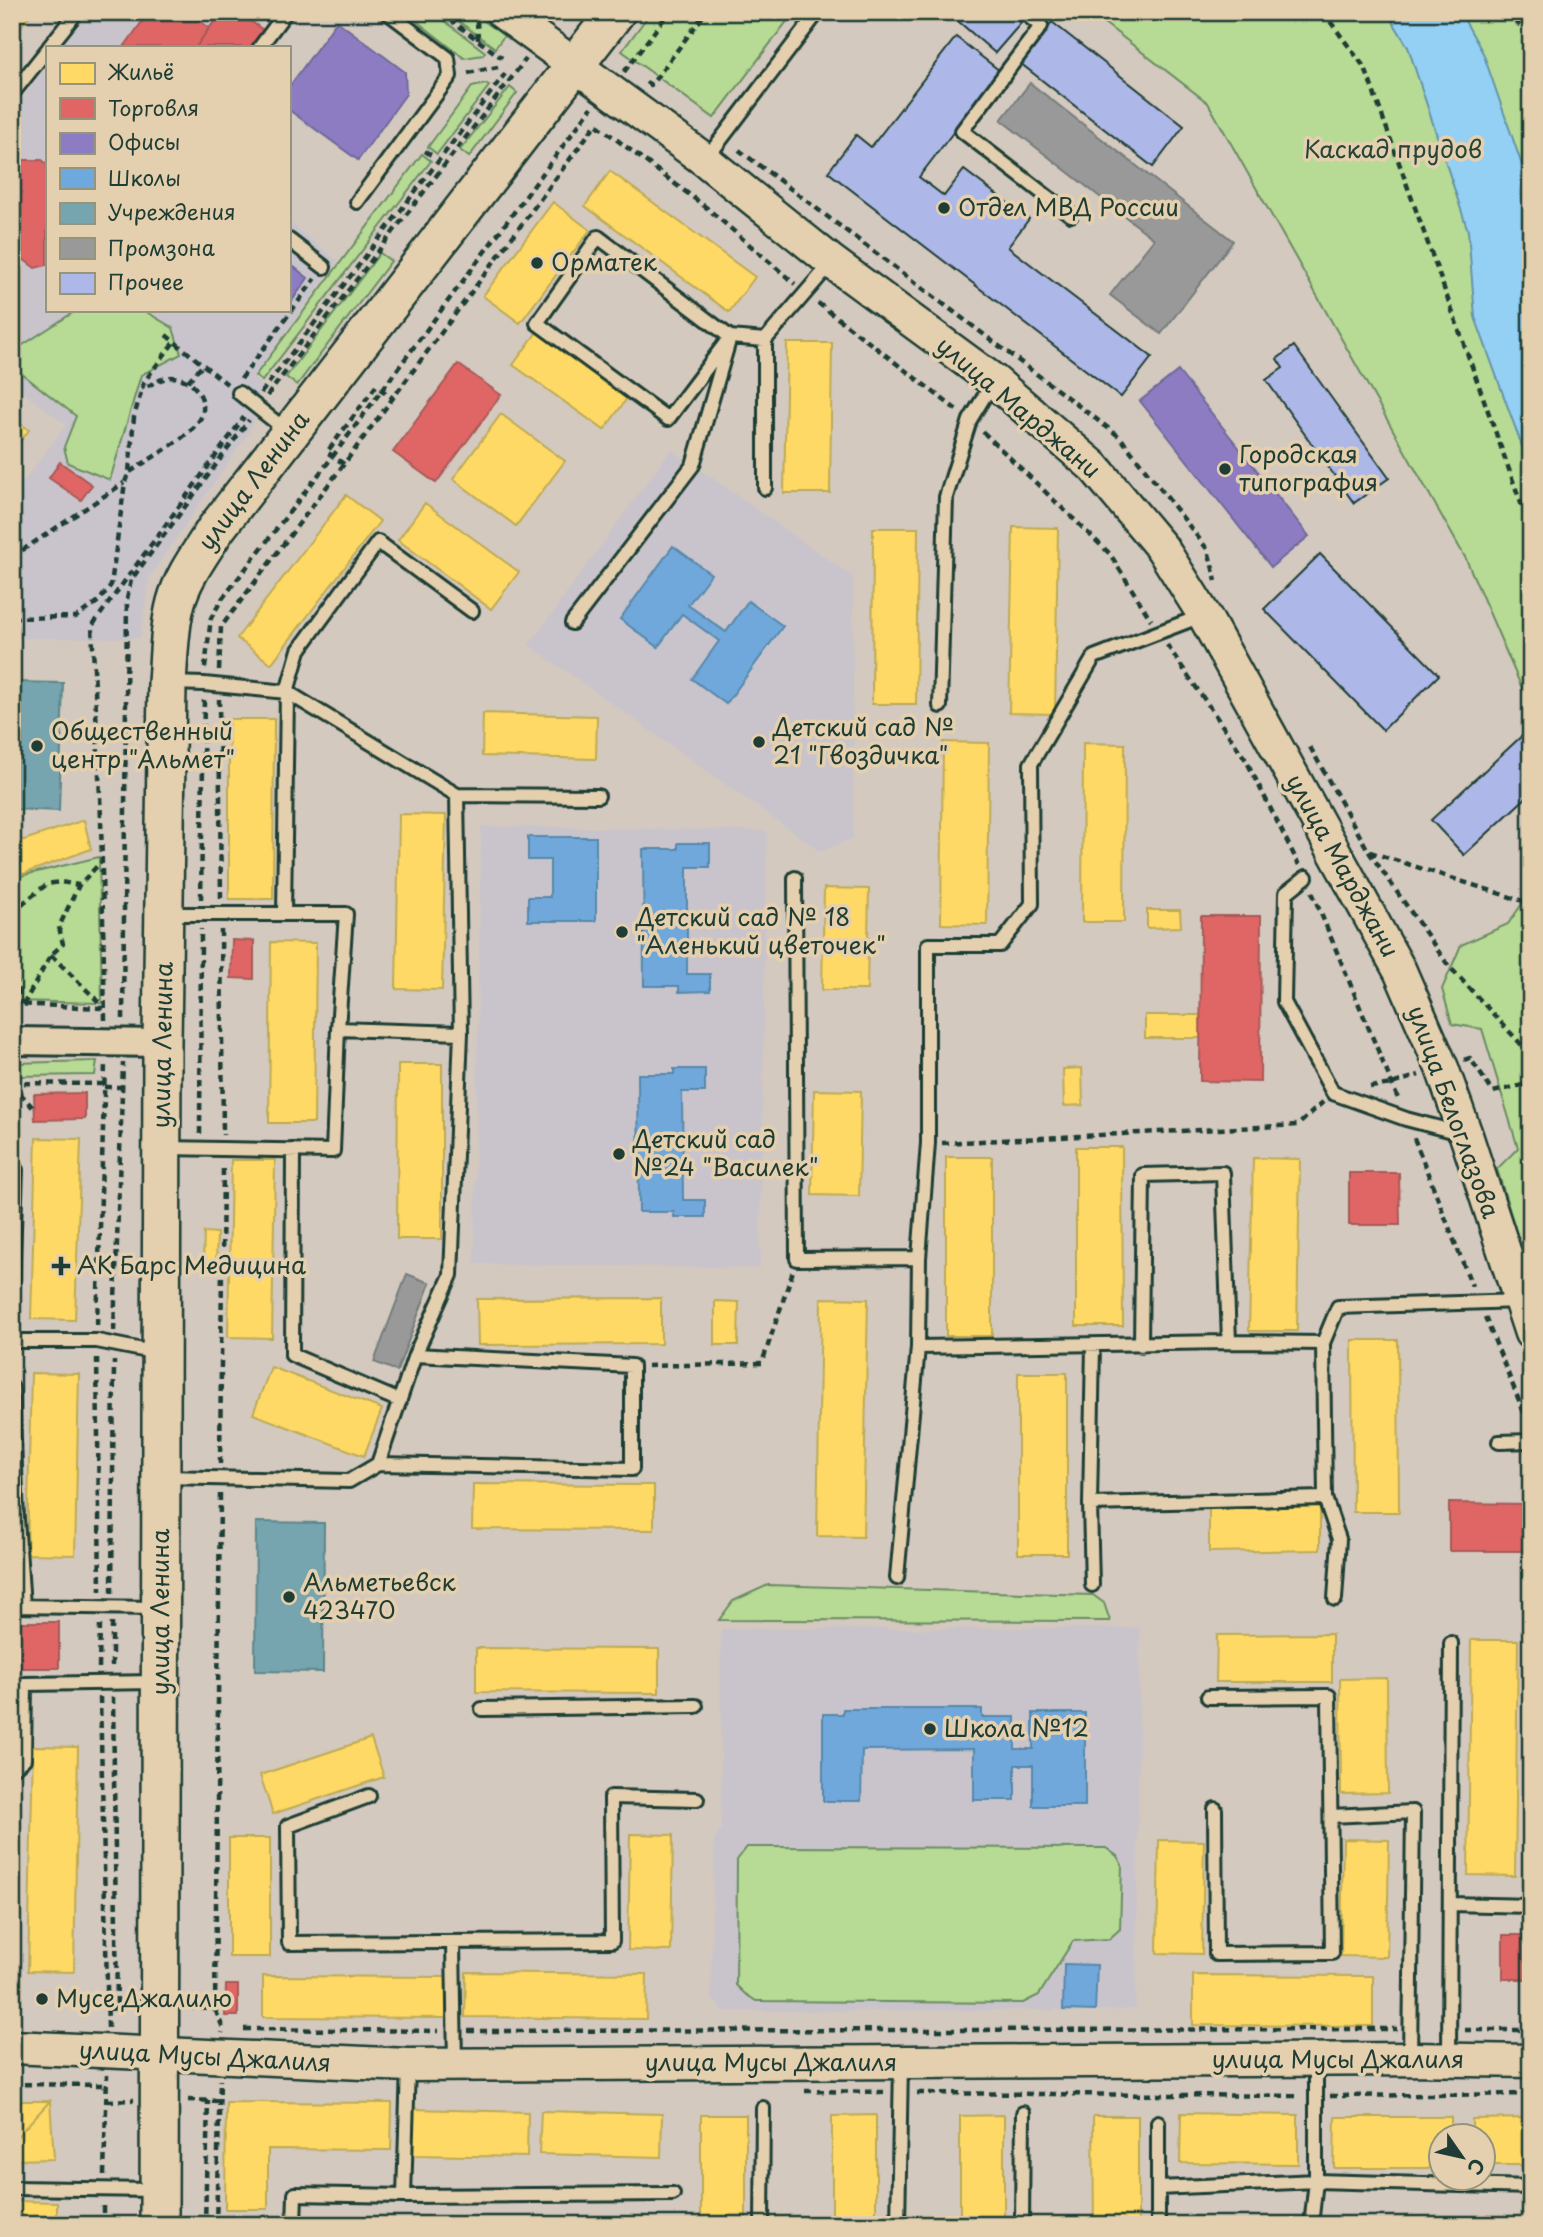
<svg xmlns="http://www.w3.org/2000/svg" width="1543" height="2237" viewBox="0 0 1543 2237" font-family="'Playpen Sans',sans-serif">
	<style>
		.built { fill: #c9c4cb }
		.green { fill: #b7da94; stroke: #6b8c64; stroke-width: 2 }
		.water { fill: #94cff4; stroke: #6595a7; stroke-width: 2 }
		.homes { fill: #ffd966; stroke: #bcaa57; stroke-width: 2 }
		.shops { fill: #e06666; stroke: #a65a57; stroke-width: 2 }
		.offices { fill: #8e7cc3; stroke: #6d6998; stroke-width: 2 }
		.schools { fill: #6fa8dc; stroke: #5788aa; stroke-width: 2 }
		.public { fill: #76a5af; stroke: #5c868a; stroke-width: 2 }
		.industry { fill: #999; stroke: #747d7b; stroke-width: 2 }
		.building { fill: #aeb8e8; stroke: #1f3d34; stroke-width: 2 }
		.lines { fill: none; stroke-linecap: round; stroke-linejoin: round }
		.service-casing { stroke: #1f3d34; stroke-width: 18 }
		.minor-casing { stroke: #1f3d34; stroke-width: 32 }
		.tertiary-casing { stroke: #1f3d34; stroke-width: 37 }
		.secondary-casing { stroke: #1f3d34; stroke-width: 42 }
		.path { stroke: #1f3d34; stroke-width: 4.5; stroke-dasharray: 7 5; stroke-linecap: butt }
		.service { stroke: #e4d0ae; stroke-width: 12 }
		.minor { stroke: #e4d0ae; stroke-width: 26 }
		.tertiary { stroke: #e4d0ae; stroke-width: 32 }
		.secondary { stroke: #e4d0ae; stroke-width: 37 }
		.poi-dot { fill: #1f3d34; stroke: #e4d0ae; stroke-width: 2.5 }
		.labels { text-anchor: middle; stroke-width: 7; stroke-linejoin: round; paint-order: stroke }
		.park-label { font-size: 24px; fill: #274539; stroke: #e4d0ae }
		.poi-label { font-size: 24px; fill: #1f3d34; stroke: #e4d0ae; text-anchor: start }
		.street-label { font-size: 24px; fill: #1f3d34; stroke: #e4d0ae }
	</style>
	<rect width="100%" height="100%" fill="#d4c9bf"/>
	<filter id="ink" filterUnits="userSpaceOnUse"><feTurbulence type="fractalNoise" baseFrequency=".0143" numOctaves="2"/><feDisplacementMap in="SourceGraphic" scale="14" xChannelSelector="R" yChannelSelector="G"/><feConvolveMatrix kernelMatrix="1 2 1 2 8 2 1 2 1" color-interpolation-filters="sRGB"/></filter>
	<g filter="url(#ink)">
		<path class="built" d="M86,12H243L276,38L270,47H60Z
			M47,65V310H289V222L338,261L253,377L262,387L252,428L150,576L140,638H12V497L66,425L12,384V112Z
			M671,449L853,577V838L821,852L529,645Z
			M481,826L767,831L760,1268L474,1264Z
			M1140,1628L1136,2009L1095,2011L1097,1966L1064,1965L1063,2010L723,2011L711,1998L714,1841L721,1829V1629Z"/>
		<path class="green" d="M405,12H433L485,52L483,55L464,58Z
			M446,12H472L504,36L495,48Z
			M651,12H794L714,118L622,51Z
			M1090,12L1531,13V709L1466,559L1208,103Z
			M486,84L489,86L437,154L428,147L472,87Z
			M510,87L517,93L469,157L460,150Z
			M422,154L431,161L262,381L255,376Z
			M380,253L391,261L297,385L286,377Z
			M77,310H143L173,328L181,354L141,375L110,480L68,463L64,447L76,416L12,366V352Z
			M99,857L102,1003L12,1001V878Z
			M1531,891V1280L1497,1169L1518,1148L1482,1029L1452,1024L1442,989L1461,945L1508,924Z
			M97,1061L95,1075L12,1076V1063Z
			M768,1585L1093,1595L1104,1603L1110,1621L719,1620L733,1601Z
			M747,1847L1106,1848L1117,1856L1122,1865L1120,1929L1109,1939L1073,1941L1039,1995L1023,2003L756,2001L744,1993L736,1985L737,1860Z"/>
		<path class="water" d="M1387,12H1460L1483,53L1531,191V471L1475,317L1468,231L1408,47Z"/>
		<path class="homes" d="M12,12H32L12,38Z
			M610,171L755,277L729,312L585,206Z
			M553,202L590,230L520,323L483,296Z
			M537,332L628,397L604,430L513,365Z
			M787,343H832L830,493H784Z
			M501,414L565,461L516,526L453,479Z
			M12,417L29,430L12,452Z
			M346,495L380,521L271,664L237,638Z
			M425,503L519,572L491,609L398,540Z
			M1013,527L1058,528L1055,714L1009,713Z
			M873,528H918L916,704H872Z
			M483,713L597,716L596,759L482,756Z
			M229,719H274L273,899H229Z
			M943,742L989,743L987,925L941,924Z
			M1083,743L1125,744L1124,922H1082Z
			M399,814L446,815L442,990L396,989Z
			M84,820L91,849L12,878V844Z
			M824,888L869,889L867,990H822Z
			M1147,910H1180L1181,927L1147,928Z
			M271,942L316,943L314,1123H269Z
			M1145,1015H1200V1038H1145Z
			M398,1064H442V1239H397Z
			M1082,1068L1083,1105L1064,1106L1063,1069Z
			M814,1090L861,1091L859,1196L812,1195Z
			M36,1138L81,1139L75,1320L31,1319Z
			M1076,1147H1122L1123,1326H1076Z
			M946,1157H992V1336H946Z
			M1253,1158L1300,1159L1297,1331H1249Z
			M231,1160H275L272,1338L228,1337Z
			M204,1232L217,1233L216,1264H203Z
			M661,1298V1344L478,1345L477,1299Z
			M821,1298L868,1299L863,1537L817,1536Z
			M715,1301L739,1302L738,1345H715Z
			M1352,1340H1398L1399,1512H1353Z
			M271,1367L382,1409L364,1456L253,1414Z
			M31,1373L79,1374L75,1555L27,1554Z
			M1018,1373H1067V1554H1018Z
			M473,1484L654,1485V1530L472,1529Z
			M1320,1505V1550L1209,1552V1507Z
			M1332,1634V1682H1216L1217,1635Z
			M1471,1640H1518L1515,1876L1468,1875Z
			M476,1648L659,1649V1693L476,1692Z
			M1387,1678L1388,1793L1341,1794L1340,1679Z
			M12,1718H16L15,1760L12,1759Z
			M371,1738L384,1777L273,1814L260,1775Z
			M33,1746L78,1747L74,1972L28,1971Z
			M630,1834L673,1835L671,1951L628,1950Z
			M229,1838H270V1957H229Z
			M1343,1839L1389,1840L1387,1957L1341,1956Z
			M1159,1840L1204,1841L1202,1954L1157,1953Z
			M466,1972L647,1974L646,2019L465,2017Z
			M1193,1975L1373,1976V2026L1193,2025Z
			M263,1976L446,1977V2018L263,2017Z
			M12,2101H50L12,2142Z
			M50,2101L54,2159L12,2160V2142Z
			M226,2102L392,2103L391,2150L268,2149V2209H225Z
			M412,2109L528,2112L527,2157L411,2155Z
			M541,2111L662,2114L661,2157L539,2154Z
			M1181,2113L1298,2115V2164L1180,2163Z
			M701,2115H746V2225H701Z
			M876,2115V2225H832V2116Z
			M1004,2115V2225H960V2116Z
			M1093,2116H1138V2225H1094Z
			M1335,2117H1451V2136H1442V2168H1334Z
			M1531,2118V2165H1484V2136H1472V2119Z
			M12,2201L57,2202V2225H12Z"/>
		<path class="shops" d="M149,12H188L209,28L196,47H124Z
			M221,12H238L263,30L250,47H196Z
			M12,160H42L47,164V265L35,268L12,251Z
			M458,364L501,395L436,483L393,452Z
			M60,462L92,485L81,500L49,478Z
			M1201,916H1261L1260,1082L1200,1081Z
			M232,940L254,941V979L231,978Z
			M85,1093V1119L35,1120L34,1094Z
			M1349,1173H1399L1400,1225H1349Z
			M1449,1503L1531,1504V1551H1449Z
			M12,1622H59V1668H12Z
			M1503,1935H1531V1979H1503Z
			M226,1985H238V2016H225Z"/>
		<path class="offices" d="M337,21L405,72L406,94L358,160L289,110V87Z
			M289,263L308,278L289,305Z
			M1178,371L1309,536L1271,567L1140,401Z"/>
		<path class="schools" d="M673,546L711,574L688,605L726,632L748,601L783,626L726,704L692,679L719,641L682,614L658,647L620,619Z
			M528,837H596V921H528V897H550V860H528Z
			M678,843H710V867H687V974H710V991L679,992V986H644L643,849H678Z
			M674,1069H705V1092H682L683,1200H705V1217H674V1212H639L638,1074H674Z
			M843,1709H982V1717H1015V1749H1033V1713H1085V1806H1033V1765H1015V1800H974V1749L862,1750L861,1801H823V1714H843Z
			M1064,1964L1097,1965L1095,2011L1063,2010Z"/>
		<path class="public" d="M12,682L63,683L59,811L12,809Z
			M256,1522L324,1523L323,1672L255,1671Z"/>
		<path class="industry" d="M1030,83L1233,241L1161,334L1110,295L1154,239L1001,120Z
			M407,1274L430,1283L397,1371L374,1362Z"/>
		<path class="building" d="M965,12H1009L1021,23L995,53L958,21Z
			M1052,22L1184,126L1153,167L1020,63Z
			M956,37L1000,71L919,177L944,196L964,170L1029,219L1008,247L1152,357L1121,397L828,172L856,135L871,147Z
			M1294,346L1389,478L1354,503L1266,380L1283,368L1277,359Z
			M1320,554L1439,675L1383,730L1264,609Z
			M1525,733L1531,739V793L1464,855L1431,820Z"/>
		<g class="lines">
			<g class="service-casing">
				<path id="service" d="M1023,12L1041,26L962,131L1071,215
					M49,47L77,12
					M260,47L286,12
					M12,94L47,50
					M706,159L818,12
					M357,202L450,76L448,58L387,12
					M598,237L730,337L668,419L537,323Z
					M289,240L324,267
					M239,393L287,431
					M765,488V340L832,262
					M572,623L693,465L730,337L765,340
					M171,683L204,684L287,692L457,795L598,796
					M940,706L946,497L970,420L993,382
					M1306,877L1286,893L1284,1002L1333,1093L1406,1119L1463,1134
					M795,878L797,1259L919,1258
					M165,914H284
					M338,1029L461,1033
					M166,1148L333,1151L338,1029L346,914H284L287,692L299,650L378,542L472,611
					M293,1150L292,1355L400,1401
					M12,1170H16L12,1287
					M12,1341H97L158,1353
					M1323,1343L1325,1498L1339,1539L1335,1599
					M1141,1345L1143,1175L1223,1173L1229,1342
					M918,1347L1229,1342L1323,1343L1338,1307L1519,1301
					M12,1388L17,1519H12
					M1499,1442L1531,1441
					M378,1464L415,1355L451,1275L461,1033L457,795
					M165,1477L349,1481L378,1464L632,1469V1366L415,1355
					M1090,1504L1325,1498
					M17,1519L23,1606
					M897,1578L918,1347L919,1258L928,1143V945H1000L1032,904L1031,764L1094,657L1204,615
					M1092,1585L1090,1504L1093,1346
					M12,1606L157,1608
					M1208,1697L1329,1696L1332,1953L1216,1954L1215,1809
					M482,1709L696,1706
					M12,1769L24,1759L25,1684L156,1682
					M369,1796L288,1826L289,1943L612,1941L611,1797L697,1799
					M1331,1816L1413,1812L1410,2059
					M1450,1904L1531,1906
					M453,1942L455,2065
					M1449,2059L1451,1643
					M1316,2060V2181L1531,2187
					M1158,2122V2225
					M12,2188L155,2190
					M1158,2188L1316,2181L1311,2225
					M404,2196L408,2066
					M294,2225L295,2194L404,2196L673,2194
					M762,2225L763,2108
					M898,2225L901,2064
					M1022,2225L1023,2113"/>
			</g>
			<g class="minor-casing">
				<path id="minor" d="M12,1041L162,1043"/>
			</g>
			<g class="tertiary-casing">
				<path id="tertiary" d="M502,12L705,160L832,262L994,381L1094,467L1162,548L1204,615L1400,971L1442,1068L1466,1135L1531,1333
					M12,2047L408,2065L1410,2059L1531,2061"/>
			</g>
			<g class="secondary-casing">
				<path id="secondary" d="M159,2225L162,1043L167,683C169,656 169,628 176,602C183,576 201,553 215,530L616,12"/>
			</g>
			<path class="path" d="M440,12L502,58
				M1323,12L1365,68L1531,531
				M1508,12V15L1531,35
				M477,21L478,40
				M624,72L669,12
				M468,73L498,67
				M646,82L651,85L706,12
				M739,150L1120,437L1208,550L1216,581
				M425,151L434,157
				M818,303L958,411
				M166,335L227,384
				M241,379L315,279
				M188,381L203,365
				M261,393L505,74
				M267,396L526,59
				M983,432L1110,554L1151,620
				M344,464L327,452L376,386L393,398
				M130,472C147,460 196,434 202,415C208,396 190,377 172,377C161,378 152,384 142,389
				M12,557L124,483
				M12,618L76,617L99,601L111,585L125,482L129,472L134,417L144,382L174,342
				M1167,645L1246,760L1299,865
				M205,668L211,618L222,599L333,456L592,107
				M219,670L221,627L344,464L596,124L707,208L795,284
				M219,699L221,901
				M1310,747L1369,852L1448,965L1531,1055
				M1370,852L1523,901L1531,895
				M1312,892L1399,1101
				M201,899L204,698
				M12,912L47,884L61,882L78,885
				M221,930L223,1135
				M51,955L104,1007
				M12,965L22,1004
				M12,1004L104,1008
				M23,1005L51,955L63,944L59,927L66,912L79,885L102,861
				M123,1019L127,599L131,580L249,420
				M105,1020L101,818L92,626L244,417
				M1464,1060L1470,1058L1493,1092L1531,1083
				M12,1083L105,1084
				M12,1084L35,1110
				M104,1087H122
				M1370,1087L1392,1084L1419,1075
				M200,1134L201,929
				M1414,1138L1472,1286
				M942,1143L1298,1125L1323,1102
				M1485,1317L1529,1425
				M97,1325L105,1064
				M114,1331L123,1063
				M97,1358L100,1591
				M647,1366L762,1363L793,1271
				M220,1464L223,1165
				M220,1494L215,2009L223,2028L222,2033
				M112,1593L114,1361
				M112,1623V1667
				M99,1668L100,1624
				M100,1697L108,2028
				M113,1697L117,2008
				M188,2008L215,2009
				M108,2009L134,2007
				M244,2029L438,2031
				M1465,2030H1531
				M468,2031L1397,2029
				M12,2084L107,2085
				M805,2091L887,2092
				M917,2093L1300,2096
				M1330,2096L1531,2094
				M188,2100L219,2101
				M107,2101L134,2100
				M104,2175L107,2075
				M103,2225V2205
				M205,2225L208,2100
				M216,2225L220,2080"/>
			<use href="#service" class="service"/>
			<use href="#minor" class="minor"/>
			<use href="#tertiary" class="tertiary"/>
			<use href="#secondary" class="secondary"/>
		</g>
	</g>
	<g class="poi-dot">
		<circle cx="944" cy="208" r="7"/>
		<circle cx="537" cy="263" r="7"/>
		<circle cx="1225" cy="469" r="7"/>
		<circle cx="759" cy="742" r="7"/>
		<circle cx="37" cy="746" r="7"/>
		<circle cx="622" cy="932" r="7"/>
		<circle cx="619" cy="1154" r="7"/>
		<path d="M57.5 1255.5h7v7h7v7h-7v7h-7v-7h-7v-7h7z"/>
		<circle cx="289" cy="1597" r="7"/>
		<circle cx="930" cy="1729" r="7"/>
		<circle cx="42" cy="1999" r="7"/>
	</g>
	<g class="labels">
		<g class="park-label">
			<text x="1393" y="158">Каскад прудов</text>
		</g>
		<g class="poi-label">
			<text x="958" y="216">Отдел МВД России</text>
			<text x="551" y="271">Орматек</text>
			<text x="1239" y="463">Городская<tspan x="1239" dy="28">типография</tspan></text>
			<text x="773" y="736">Детский сад №<tspan x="773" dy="28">21 "Гвоздичка"</tspan></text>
			<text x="51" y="740">Общественный<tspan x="51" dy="28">центр "Альмет"</tspan></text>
			<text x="636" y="926">Детский сад № 18<tspan x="636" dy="28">"Аленький цветочек"</tspan></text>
			<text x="633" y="1148">Детский сад<tspan x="633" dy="28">№24 "Василек"</tspan></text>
			<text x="77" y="1274">АК Барс Медицина</text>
			<text x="303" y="1591">Альметьевск<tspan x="303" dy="28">423470</tspan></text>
			<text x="944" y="1737">Школа №12</text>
			<text x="56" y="2007">Мусе Джалилю</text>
		</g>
		<g class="street-label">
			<text transform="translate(1018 408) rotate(40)" y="8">улица Марджани</text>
			<text transform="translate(254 481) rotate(-53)" y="8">улица Ленина</text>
			<text transform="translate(1342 866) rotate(61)" y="8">улица Марджани</text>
			<text transform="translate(163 1045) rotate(-89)" y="8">улица Ленина</text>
			<text transform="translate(1453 1112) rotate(70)" y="8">улица Белоглазова</text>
			<text transform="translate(161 1612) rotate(-90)" y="8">улица Ленина</text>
			<text transform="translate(205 2057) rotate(3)" y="8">улица Мусы Джалиля</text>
			<text x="1338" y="2068">улица Мусы Джалиля</text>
			<text x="771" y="2071">улица Мусы Джалиля</text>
		</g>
	</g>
	<rect width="1543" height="2237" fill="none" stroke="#e4d0ae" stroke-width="42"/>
	<rect x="21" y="21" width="1501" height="2195" fill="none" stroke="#1f3d34" stroke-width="2.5" filter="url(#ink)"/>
	<rect x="46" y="46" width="245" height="266" fill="#e4d0ae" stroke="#95957d" stroke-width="2"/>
	<rect x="60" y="63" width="35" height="21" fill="#ffd966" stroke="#95957d" stroke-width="2"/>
	<text x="108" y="80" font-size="21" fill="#1f3d34">Жильё</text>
	<rect x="60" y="98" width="35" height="21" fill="#e06666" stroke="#95957d" stroke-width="2"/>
	<text x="108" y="116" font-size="21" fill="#1f3d34">Торговля</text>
	<rect x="60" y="133" width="35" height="21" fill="#8e7cc3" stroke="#95957d" stroke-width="2"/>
	<text x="108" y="150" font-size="21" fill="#1f3d34">Офисы</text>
	<rect x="60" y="168" width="35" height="21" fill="#6fa8dc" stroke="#95957d" stroke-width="2"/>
	<text x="108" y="186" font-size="21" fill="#1f3d34">Школы</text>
	<rect x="60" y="203" width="35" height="21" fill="#76a5af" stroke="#95957d" stroke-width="2"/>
	<text x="108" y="220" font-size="21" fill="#1f3d34">Учреждения</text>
	<rect x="60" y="238" width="35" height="21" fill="#999999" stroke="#95957d" stroke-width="2"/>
	<text x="108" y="256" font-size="21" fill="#1f3d34">Промзона</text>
	<rect x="60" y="273" width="35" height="21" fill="#aeb8e8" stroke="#95957d" stroke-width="2"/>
	<text x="108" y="290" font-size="21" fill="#1f3d34">Прочее</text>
	<g transform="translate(1462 2157) rotate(124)"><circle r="33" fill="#e4d0ae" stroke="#95957d" stroke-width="2"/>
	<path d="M0-5L12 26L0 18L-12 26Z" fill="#1f3d34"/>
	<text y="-10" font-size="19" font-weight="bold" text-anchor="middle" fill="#1f3d34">С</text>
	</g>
</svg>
